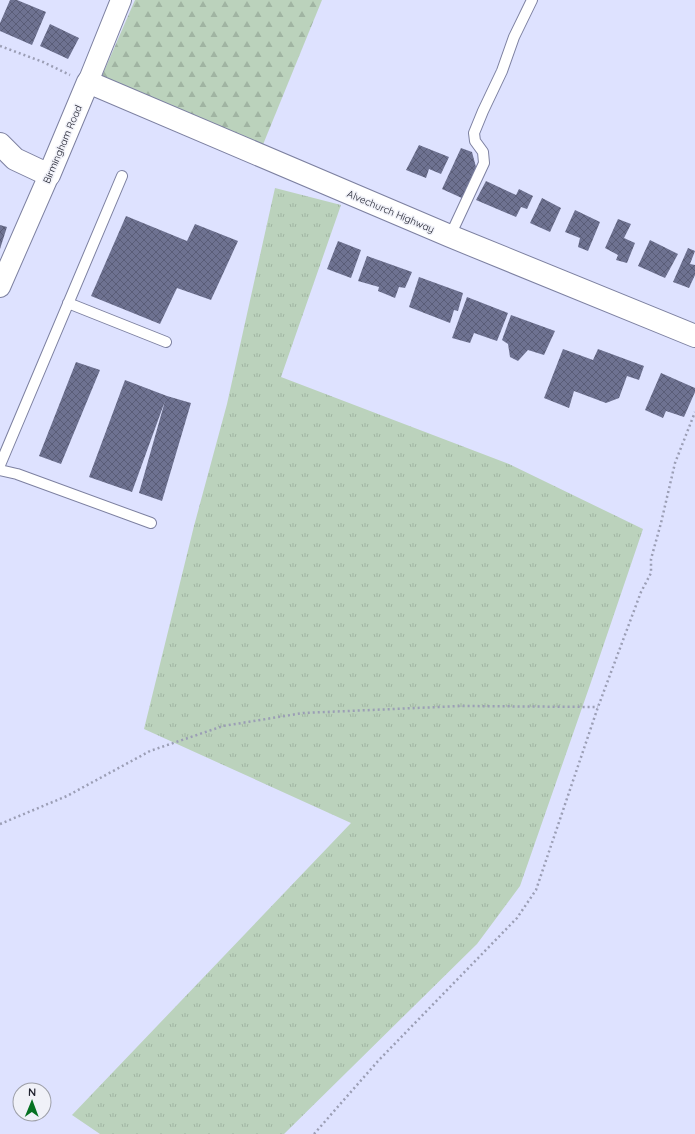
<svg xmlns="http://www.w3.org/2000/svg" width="695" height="1134" viewBox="0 0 695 1134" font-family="Quicksand,sans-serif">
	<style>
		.grass { fill: url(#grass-tufts) }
		.forest { fill: url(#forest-firs) }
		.building { fill: url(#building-cross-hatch) }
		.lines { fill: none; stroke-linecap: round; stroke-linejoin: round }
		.service-casing { stroke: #7d81a1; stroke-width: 12 }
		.minor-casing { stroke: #7d81a1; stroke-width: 22 }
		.tertiary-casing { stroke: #7d81a1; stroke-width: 24 }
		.path { stroke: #9b9eb5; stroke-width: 2.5; stroke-dasharray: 2 3; stroke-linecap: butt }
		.service { stroke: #fff; stroke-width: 10 }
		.minor { stroke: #fff; stroke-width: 20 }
		.tertiary { stroke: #fff; stroke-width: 22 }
		.labels { text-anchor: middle; stroke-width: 3; stroke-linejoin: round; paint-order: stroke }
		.street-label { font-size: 10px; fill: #212330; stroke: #f0f1f8 }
	</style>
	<defs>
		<pattern id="grass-tufts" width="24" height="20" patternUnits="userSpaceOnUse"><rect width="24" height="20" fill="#bbd2bc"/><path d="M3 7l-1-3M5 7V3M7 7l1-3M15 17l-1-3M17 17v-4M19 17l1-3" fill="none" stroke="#a0b4a2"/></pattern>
		<pattern id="forest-firs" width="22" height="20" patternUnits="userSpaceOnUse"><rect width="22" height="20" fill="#bbd2bc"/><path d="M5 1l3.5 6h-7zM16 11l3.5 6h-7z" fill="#a0b4a2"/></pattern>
		<pattern id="building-cross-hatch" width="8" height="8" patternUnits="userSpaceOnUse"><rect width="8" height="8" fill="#6e7291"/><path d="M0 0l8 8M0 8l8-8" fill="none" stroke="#5a5d77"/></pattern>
	</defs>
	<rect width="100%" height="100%" fill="#dee2ff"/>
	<path class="grass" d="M275,188L341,205L281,377L509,464L643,529L590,685L520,886L477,944L284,1134H100L72,1115L351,823L144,729L194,526L227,404Z"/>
	<path class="forest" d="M135,0H322L262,147L98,85Z"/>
	<path class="building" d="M10,0H17L46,12L32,45L0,31V23Z
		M50,24L79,38L68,59L40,46Z
		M419,145L449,157L441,174L429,169L426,178L406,170Z
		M461,148L472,152L476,167L464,199L442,189Z
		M486,181L516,195L519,189L533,196L527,209L521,207L516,217L476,200Z
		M542,198L561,208L550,232L530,223Z
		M575,210L600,222L588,251L578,247L580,238L565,232Z
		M126,216L187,241L195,224L238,241L211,300L177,288L160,324L91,296Z
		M618,219L631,224L624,238L635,243L627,263L616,260L618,255L605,248Z
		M0,225L7,227L0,249Z
		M650,240L678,254L665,278L638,266Z
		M338,241L361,250L351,278L327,269Z
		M688,248L695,251L690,264L695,265V275L689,288L673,282Z
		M367,256L412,272L405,288L399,287L395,298L378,291L379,287L358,281Z
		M419,277L463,293L458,311L454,310L450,323L409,307Z
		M467,297L508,313L497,341L474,333L470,343L452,338Z
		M511,315L555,331L544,355L528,350L518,361L510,357L508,344L502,340Z
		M563,349L593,360L598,349L644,366L639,380L627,376L619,398L606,403L574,391L569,408L544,398Z
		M76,362L100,370L61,464L39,456Z
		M661,373L695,388V392L684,417L666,411L663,418L645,410Z
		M125,380L167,396L191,403L162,501L139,493L165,401L132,492L89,477Z"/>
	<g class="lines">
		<g class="service-casing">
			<path id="service" d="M450,236L484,163L483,152L475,141L474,133L483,111L502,71L514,37L532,0
				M68,303L166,342
				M0,465L122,176
				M0,470L17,474L151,523"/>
		</g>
		<g class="minor-casing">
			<path id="minor" d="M88,82L121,0
				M0,287L49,175"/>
		</g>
		<g class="tertiary-casing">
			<path id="tertiary" d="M0,144L15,159L49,175L88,82L450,236L695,336"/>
		</g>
		<path class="path" d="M0,46L43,62L70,75
			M0,824L67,796L150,751L223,726L303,713L461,706L598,707
			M314,1134L378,1061L517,918L536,890L598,707L641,592L651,573V559L661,523L675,463L695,412"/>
		<use href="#service" class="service"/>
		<use href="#minor" class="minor"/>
		<use href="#tertiary" class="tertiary"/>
	</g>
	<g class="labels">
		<g class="street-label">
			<text transform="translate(62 144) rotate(-67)" y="4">Birmingham Road</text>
			<text transform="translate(391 211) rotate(23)" y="4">Alvechurch Highway</text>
		</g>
	</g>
	<g transform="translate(32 1102) rotate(1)"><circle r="19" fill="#f0f1f8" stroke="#9d9fa8"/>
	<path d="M0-3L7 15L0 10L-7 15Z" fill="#067122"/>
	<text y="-6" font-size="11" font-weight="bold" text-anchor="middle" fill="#212330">N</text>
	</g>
</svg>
